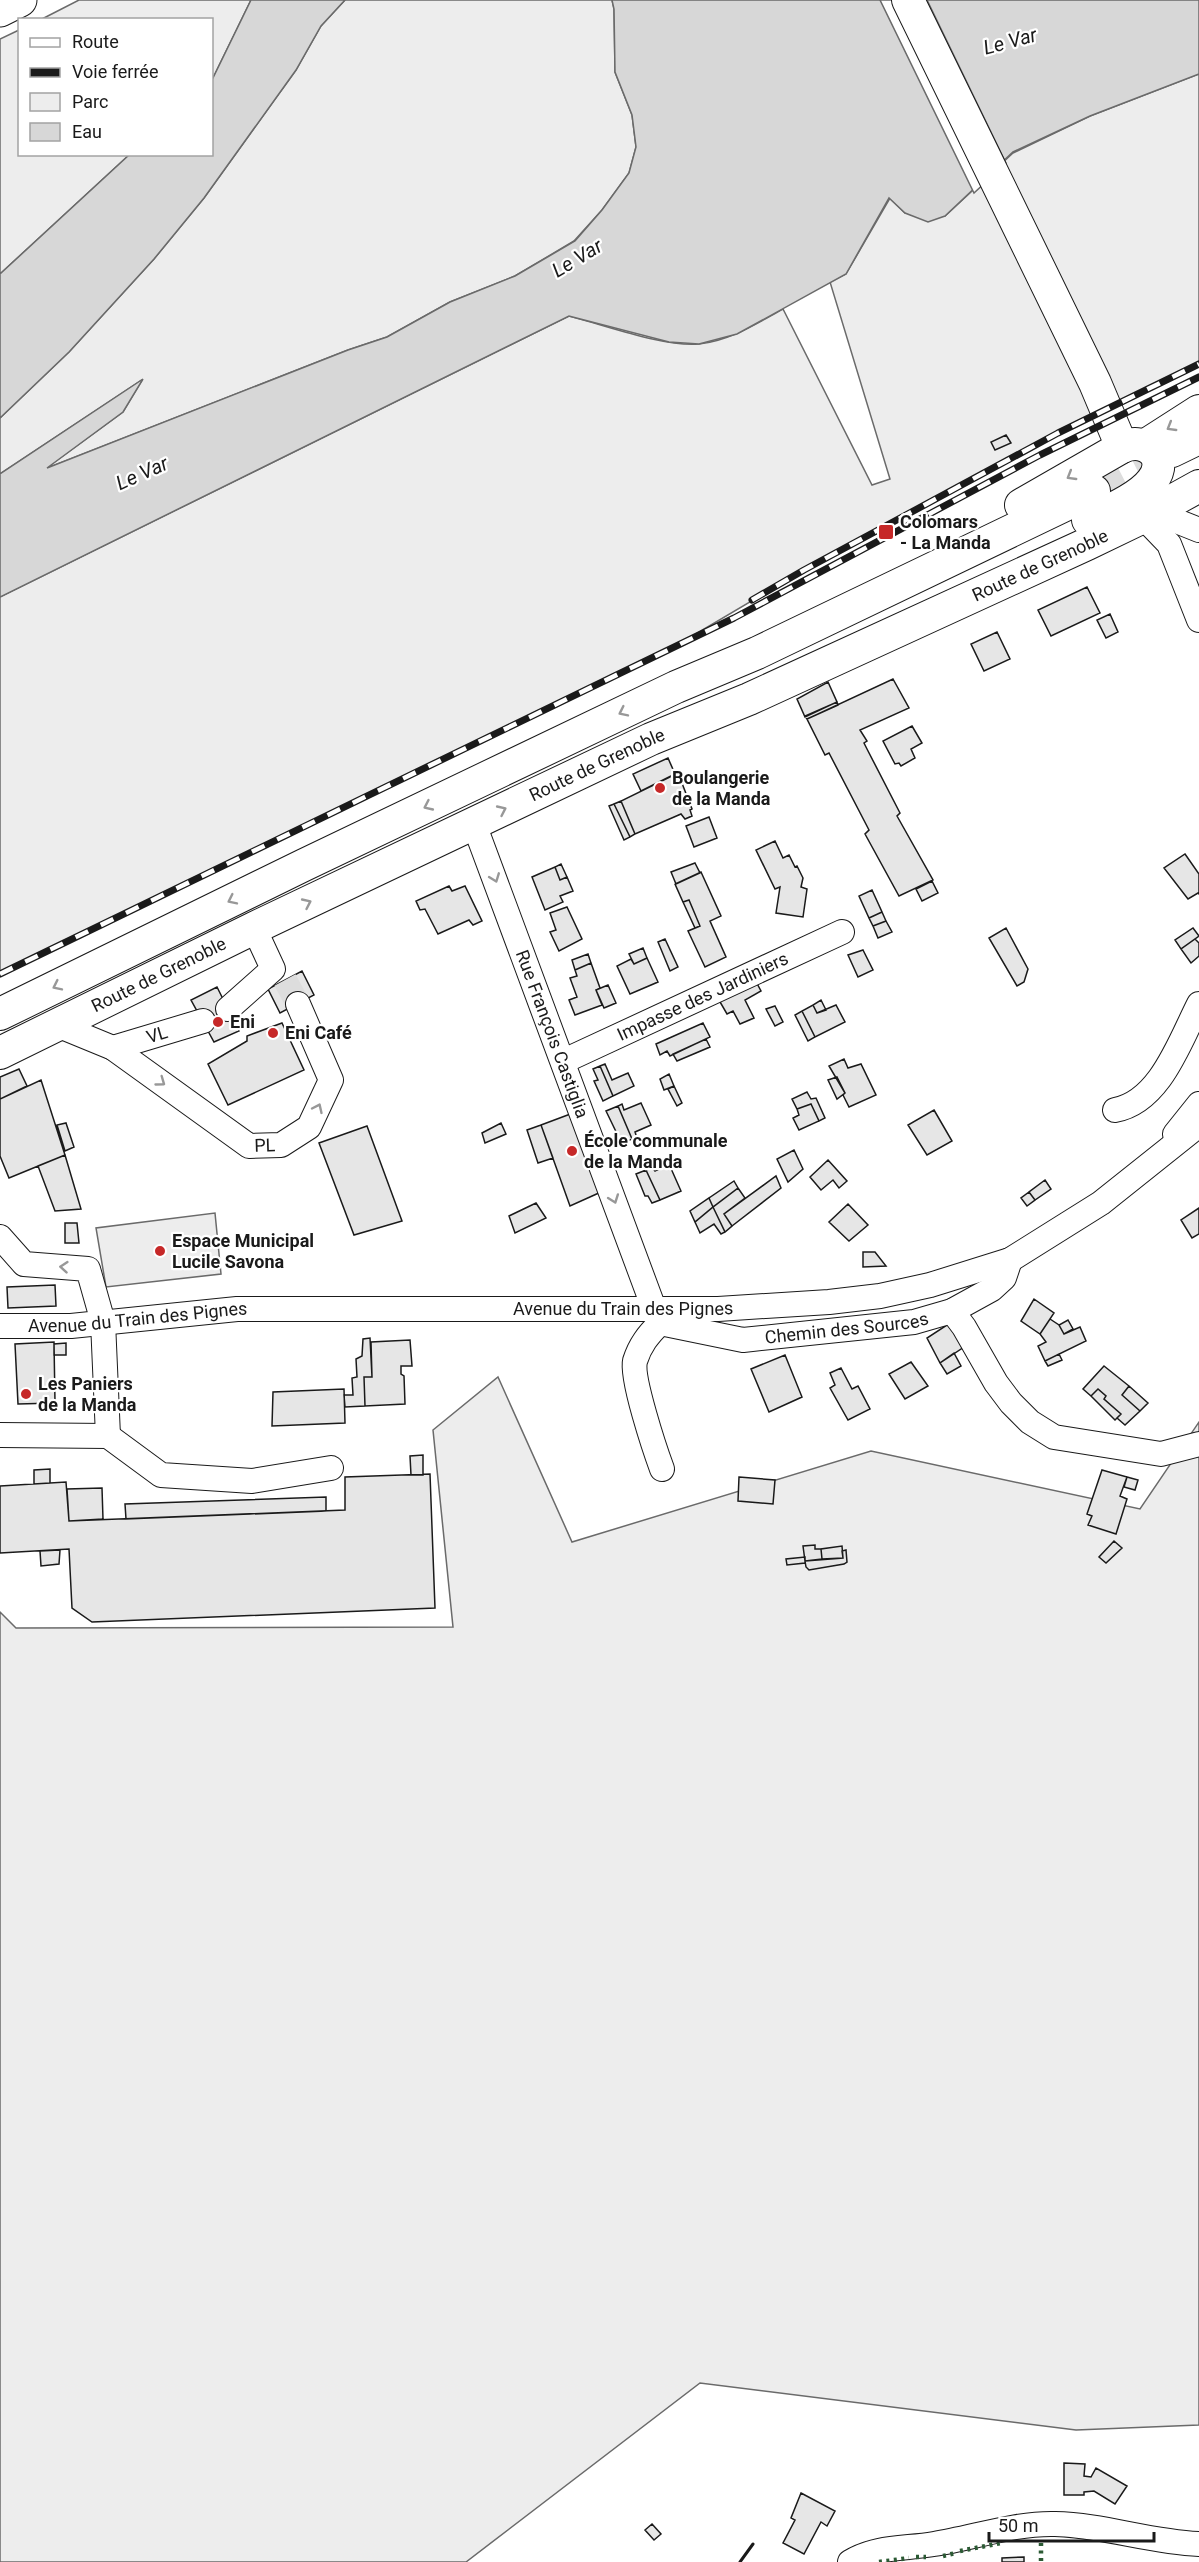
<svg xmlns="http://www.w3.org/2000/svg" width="1199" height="2562" viewBox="0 0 1199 2562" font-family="Roboto,sans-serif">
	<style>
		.green { fill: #ededed; stroke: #6a6a6a; stroke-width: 1.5 }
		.water { fill: #d7d7d7; stroke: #6a6a6a; stroke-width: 1.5 }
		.pier { fill: #fff; stroke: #6a6a6a; stroke-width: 1.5 }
		.building { fill: #e6e6e6; stroke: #1a1a1a; stroke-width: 1.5 }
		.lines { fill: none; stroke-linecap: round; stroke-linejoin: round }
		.minor-tunnel { stroke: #ddd; stroke-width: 24; stroke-dasharray: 24 12; stroke-linecap: butt }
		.major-tunnel { stroke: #ddd; stroke-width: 32; stroke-dasharray: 32 16; stroke-linecap: butt }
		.minor-casing { stroke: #1a1a1a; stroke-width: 26 }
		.major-casing { stroke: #1a1a1a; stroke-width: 34 }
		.highway-casing { stroke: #1a1a1a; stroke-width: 35 }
		.minor { stroke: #fff; stroke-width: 24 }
		.major { stroke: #fff; stroke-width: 32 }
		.highway { stroke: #fff; stroke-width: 33 }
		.rail-casing { stroke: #1a1a1a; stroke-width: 7 }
		.rail { stroke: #fff; stroke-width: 4.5; stroke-dasharray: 14; stroke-linecap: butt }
		.hedge { stroke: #2b5a34; stroke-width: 4.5; stroke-dasharray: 3 4.5; stroke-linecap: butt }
		.wall { stroke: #1a1a1a; stroke-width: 3 }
		.oneway { stroke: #989898 }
		.poi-dot { fill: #c62828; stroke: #fff; stroke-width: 2 }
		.labels { text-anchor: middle; stroke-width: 4.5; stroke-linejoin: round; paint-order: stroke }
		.poi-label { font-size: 18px; font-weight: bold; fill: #1a1a1a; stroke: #fff; text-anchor: start }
		.street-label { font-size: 18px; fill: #1a1a1a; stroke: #fff }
		.water-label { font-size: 20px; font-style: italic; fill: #1a1a1a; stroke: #fff }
	</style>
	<rect width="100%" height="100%" fill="#fff"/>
	<path class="green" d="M79,0H251L212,80V20H40Z
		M345,0H612L614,9L615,72L632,115L636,147L629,173L602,210L574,241L515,276L450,302L387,337L348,350L45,469L123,412L142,380L0,474V418L69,352L154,259L204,198L296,70L321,26Z
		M19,30L20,154L129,155L0,274V39Z
		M1199,74V364L1058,433L804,570L672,648L0,974V597L569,316C605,325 663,347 699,344C730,341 757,323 783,309L872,485L890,479L830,282L846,274L890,198L905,213L945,216L1013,153L1090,116Z
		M215,1213L221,1274L106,1287L96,1228Z
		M498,1377L572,1542L871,1451L1140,1509L1199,1422V2425L1076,2430L700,2383L466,2562H0V1612L16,1628L453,1627L433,1430Z"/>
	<path class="water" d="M251,0H345L321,26L296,70L204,198L154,259L69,352L0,418V274L129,155L212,154V80Z
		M612,0H1199V74L1090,116L1013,152L945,216L928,222L905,213L889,198L846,274L737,334L699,344L669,342L569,316L0,597V474L143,379L123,412L47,468L348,350L387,337L450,302L515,276L575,241L602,210L629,173L636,147L632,115L615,72L614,9Z"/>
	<path class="pier" d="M880,0H927L1006,163L974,193Z"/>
	<path class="building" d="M1006,435L1011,443L995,450L991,442Z
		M1087,587L1100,613L1051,636L1038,610Z
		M1110,614L1118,632L1106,638L1097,620Z
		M997,632L1010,659L984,671L971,644Z
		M893,679L909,708L860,730L867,741L864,743L867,749L900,813L897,816L933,880L899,896L865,834L869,830L829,753L825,755L807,719Z
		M828,682L837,702L805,717L797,699Z
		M837,702L838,705L807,719L805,716Z
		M912,726L922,743L911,749L915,758L901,766L899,763L895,764L883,741Z
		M668,758L675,774L641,791L633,774Z
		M678,773L692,809L690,810L692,816L685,819L681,814L635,834L621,801Z
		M621,801L635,834L630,837L614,804Z
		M614,804L630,837L624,840L609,806Z
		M709,817L717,838L694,847L686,826Z
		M775,841L783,858L789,855L795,867L797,866L803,878L801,887L807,889L803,917L776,913L780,887L775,889L756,850Z
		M1185,854L1199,874V894L1198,893L1188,899L1164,868Z
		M695,863L700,873L676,884L671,872Z
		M561,864L567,877L560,880L555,867Z
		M555,867L560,880L567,877L573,891L560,896L563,902L545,910L532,877Z
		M701,872L721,916L710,921L726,957L705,967L688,931L700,926L689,900L683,902L675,884Z
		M932,881L938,893L922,901L916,889Z
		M449,886L452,891L465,886L482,921L473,925L469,920L438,934L425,909L420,910L416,901Z
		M872,890L882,912L869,918L859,896Z
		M689,900L700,926L695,928L683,902Z
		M567,907L582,939L559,951L550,932L556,930L550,913Z
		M882,912L886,921L873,926L869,918Z
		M886,921L892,932L878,938L873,926Z
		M1006,928L1028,969L1024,982L1017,986L989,938Z
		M1193,928L1199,936L1181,949L1175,940Z
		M665,939L678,967L670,971L658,942Z
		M1195,939L1199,943V956L1191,963L1181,949Z
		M643,948L647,958L634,964L629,954Z
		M863,950L873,970L858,977L848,955Z
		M588,954L591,963L575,970L572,960Z
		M647,958L658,982L630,994L617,966L631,959L634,964Z
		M591,963L600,988L596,990L602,1005L575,1015L569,1000L577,997L570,978L577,976L575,970Z
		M302,971L314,995L280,1013L268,989Z
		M754,978L761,991L745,1000L754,1018L740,1024L733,1011L727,1014L716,995Z
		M608,985L616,1003L604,1008L596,990Z
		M217,987L239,1031L214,1042L191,1000Z
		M821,1000L826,1010L817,1013L813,1005Z
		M813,1005L817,1013L836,1005L845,1022L815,1037L802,1011Z
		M775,1006L783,1022L775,1026L766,1009Z
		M802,1011L815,1037L808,1041L795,1015Z
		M282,1023L304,1070L228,1105L208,1064L247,1041V1036Z
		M703,1023L710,1037L670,1056L667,1051L660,1055L656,1044Z
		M706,1039L710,1047L677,1061L673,1054Z
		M844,1059L848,1068L861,1064L876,1095L849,1107L843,1095L845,1093L829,1066Z
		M605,1064L612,1080L628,1073L634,1086L613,1096L600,1066Z
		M600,1066L613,1096L603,1101L594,1081L598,1080L593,1069Z
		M19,1069L27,1086L0,1099V1077Z
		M669,1074L674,1086L664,1090L660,1079Z
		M837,1077L845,1093L837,1099L828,1080Z
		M41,1080L65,1155L9,1178L0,1156V1099Z
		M674,1086L682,1103L677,1106L668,1089Z
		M807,1092L811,1099L816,1098L825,1118L819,1121L811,1104L797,1109L792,1099Z
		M641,1103L651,1125L635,1132L637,1138L632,1139L618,1106L622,1104L624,1110Z
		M811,1104L819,1121L799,1130L793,1118L799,1115L797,1109Z
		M618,1106L632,1139L622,1144L606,1111Z
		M934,1110L952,1141L927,1155L908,1125Z
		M573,1113L601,1192L570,1206L541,1125Z
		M66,1123L74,1147L65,1151L57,1125Z
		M501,1123L506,1134L485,1143L482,1133Z
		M541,1125L553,1158L538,1163L527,1130Z
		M367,1126L402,1221L354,1235L319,1143Z
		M794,1150L803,1169L788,1182L777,1159Z
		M65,1155L81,1209L55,1211L38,1166Z
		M828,1160L847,1181L839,1188L833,1180L821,1190L810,1177Z
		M669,1164L681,1191L660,1200L646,1170L652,1167L655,1171Z
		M646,1170L660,1200L652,1203L648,1196H645L636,1174Z
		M776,1176L781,1188L732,1226L724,1214Z
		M1045,1180L1051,1189L1035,1200L1029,1192Z
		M734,1181L738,1188L713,1207L709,1198Z
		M738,1188L745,1198L724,1214L732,1226L725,1232L713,1207Z
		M1029,1192L1035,1200L1027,1206L1021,1198Z
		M709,1198L713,1207L695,1222L690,1211Z
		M536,1203L546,1218L515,1233L509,1216Z
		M848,1204L868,1225L849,1241L829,1222Z
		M713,1207L725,1232L721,1234L714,1224L700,1233L695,1222Z
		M1199,1208V1234L1192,1238L1181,1220Z
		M65,1223H77L79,1243H65Z
		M863,1252H875L886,1266L863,1267Z
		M55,1285L56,1306L8,1308L7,1287Z
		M1034,1299L1054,1313L1040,1334L1021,1321Z
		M1050,1319L1059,1325L1064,1334L1080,1327L1086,1341L1045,1361L1038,1346L1046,1342L1040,1334Z
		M1068,1320L1073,1329L1064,1334L1059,1325Z
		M953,1321L967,1345L940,1363L927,1338Z
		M370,1338L372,1377H364L365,1406L345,1407L344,1395H353L352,1378L357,1377L356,1359L362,1356L363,1339Z
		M410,1340L412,1366H401V1374L404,1376L405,1404L365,1406L364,1377H372L371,1342Z
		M54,1342L55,1403L18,1404L15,1344Z
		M66,1343V1355H54V1344Z
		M954,1353L961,1366L947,1374L940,1363Z
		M1059,1354L1062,1360L1048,1366L1045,1361Z
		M785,1355L802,1397L769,1412L751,1369Z
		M911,1362L928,1386L905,1399L889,1374Z
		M1104,1366L1129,1386L1122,1395L1140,1411L1125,1425L1117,1418L1121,1414L1104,1399L1106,1396L1098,1389L1091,1396L1083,1389Z
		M841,1368L852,1389L858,1386L870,1409L848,1420L830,1388L835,1385L830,1373Z
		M1129,1386L1148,1403L1140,1411L1122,1395Z
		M344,1389L345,1423L272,1426L273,1392Z
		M1098,1389L1106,1396L1104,1399L1121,1414L1115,1420L1091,1396Z
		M423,1455V1475H411L410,1456Z
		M50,1469V1483L34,1484V1470Z
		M1102,1470L1127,1477L1120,1496L1127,1499L1116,1534L1088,1525L1092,1516L1087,1514Z
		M430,1474L435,1608L92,1622L72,1608L69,1549L0,1553V1486L66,1482L69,1521L345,1510V1477Z
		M739,1477L775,1480L773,1504L738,1501Z
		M1127,1477L1138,1480L1135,1490L1124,1487Z
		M102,1488L103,1519L69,1521L67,1489Z
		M326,1497V1511L126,1519L125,1504Z
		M1114,1541L1122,1548L1106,1563L1099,1557Z
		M815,1545V1549H821L822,1559L805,1561L803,1546Z
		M842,1546L843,1558L822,1559L821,1549Z
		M60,1550L59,1564L41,1566L40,1551Z
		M846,1550L847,1562L844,1564L809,1570L806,1567L805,1561L843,1558L842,1551Z
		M805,1557V1563L787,1565L786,1559Z
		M1064,2463L1085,2464L1084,2476L1091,2477L1096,2468L1127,2486L1115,2504L1094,2491L1084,2492V2495H1064Z
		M801,2493L835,2511L827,2526L821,2522L804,2554L783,2543L795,2520L791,2518Z
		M652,2524L661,2534L654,2540L645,2530Z
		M1024,2557V2562H1002V2558Z"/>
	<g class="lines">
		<path class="minor-tunnel" d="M285,980L298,1004"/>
		<path class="major-tunnel" d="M1094,491L1172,451"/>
		<g class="minor-casing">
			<g id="minor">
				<path d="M1143,517L1169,544L1199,620"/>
				<path d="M1143,517L1169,518L1199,530"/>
				<path id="s1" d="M474,824L659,1322"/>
				<path d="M228,1009L273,969L254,928"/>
				<path id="s2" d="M57,1025L113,1048L249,1146L281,1145L309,1127L331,1080L298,1004"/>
				<path id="s3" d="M113,1048L203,1021"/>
				<path id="s4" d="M564,1061L842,932"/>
				<path d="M1115,1110C1160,1102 1180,1041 1199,1004"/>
				<path d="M1175,1134L1199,1104"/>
				<path d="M0,1237L24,1264L88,1269L103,1322L108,1436"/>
				<path d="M952,1311L964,1327L996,1383L1011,1403L1030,1422L1054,1437L1161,1454L1199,1444"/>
				<path id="s5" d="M660,1323L743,1340L914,1322L952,1311L992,1289L1004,1278L1010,1260"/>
				<path d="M660,1323C648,1335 640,1345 635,1361C631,1378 655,1450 662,1469"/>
				<path id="s6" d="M0,1326H71L237,1309H718L829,1302L880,1296L930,1285L1010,1260L1101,1203L1199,1125"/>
				<path d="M0,1435L108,1436L161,1475L252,1481L331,1468"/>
				<path d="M850,2562C877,2546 904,2549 934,2544C973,2538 1014,2523 1055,2524C1103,2525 1150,2542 1199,2544"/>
			</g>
		</g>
		<g class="major-casing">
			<g id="major">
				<path d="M908,0L1095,383L1122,447"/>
				<path d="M1146,445L1199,411"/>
				<path d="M1172,451L1199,438"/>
				<path d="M1021,505L1122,447C1147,436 1170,458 1152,481C1140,497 1107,512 1088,520"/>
				<path d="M0,1014L304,865L676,687L757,653L1094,491"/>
				<path id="s7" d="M0,1053L254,928L651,739L749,699L1087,544L1143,517L1199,486"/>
			</g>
		</g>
		<g class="highway-casing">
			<path id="highway" d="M0,10L20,0"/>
		</g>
		<use href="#minor" class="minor"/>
		<use href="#major" class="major"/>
		<use href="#highway" class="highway"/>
		<g class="rail-casing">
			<path id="rail" d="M752,600L804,570L1058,433L1199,364
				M0,974L734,618L1040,455L1199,377"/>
		</g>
		<use href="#rail" class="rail"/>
		<path class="hedge" d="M1041,2543V2562
			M960,2551L1001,2543
			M943,2556L956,2553
			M916,2557H926
			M879,2562L909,2558"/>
		<path class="wall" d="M740,2562L753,2544"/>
	</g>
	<defs><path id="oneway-chevron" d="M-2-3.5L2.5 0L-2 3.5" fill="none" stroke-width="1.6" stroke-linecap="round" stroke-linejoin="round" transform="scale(1.5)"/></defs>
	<g class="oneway">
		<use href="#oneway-chevron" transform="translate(1171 427) rotate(149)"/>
		<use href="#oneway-chevron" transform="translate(1071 476) rotate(149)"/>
		<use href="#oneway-chevron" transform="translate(623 712) rotate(154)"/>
		<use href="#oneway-chevron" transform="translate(428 806) rotate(155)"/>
		<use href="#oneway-chevron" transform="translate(502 810) rotate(-25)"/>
		<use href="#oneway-chevron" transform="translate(495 878) rotate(69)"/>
		<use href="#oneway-chevron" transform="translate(232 900) rotate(154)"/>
		<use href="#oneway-chevron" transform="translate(307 903) rotate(-25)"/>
		<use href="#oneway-chevron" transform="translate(57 986) rotate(154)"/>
		<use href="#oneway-chevron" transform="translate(161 1082) rotate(36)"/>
		<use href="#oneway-chevron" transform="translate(318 1108) rotate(-65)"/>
		<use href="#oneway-chevron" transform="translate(614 1199) rotate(70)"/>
		<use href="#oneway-chevron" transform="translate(64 1267) rotate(-175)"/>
	</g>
	<g class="poi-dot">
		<rect x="878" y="524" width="16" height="16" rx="3"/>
		<circle cx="660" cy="788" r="6"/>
		<circle cx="218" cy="1022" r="6"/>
		<circle cx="273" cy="1033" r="6"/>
		<circle cx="572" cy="1151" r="6"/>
		<circle cx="160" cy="1251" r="6"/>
		<circle cx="26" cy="1394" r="6"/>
	</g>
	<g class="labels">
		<g class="poi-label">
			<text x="900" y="528">Colomars<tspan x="900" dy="21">- La Manda</tspan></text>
			<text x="672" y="784">Boulangerie<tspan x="672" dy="21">de la Manda</tspan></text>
			<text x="230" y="1028">Eni</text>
			<text x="285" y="1039">Eni Café</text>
			<text x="584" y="1147">École communale<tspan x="584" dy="21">de la Manda</tspan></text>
			<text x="172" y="1247">Espace Municipal<tspan x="172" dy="21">Lucile Savona</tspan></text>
			<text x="38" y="1390">Les Paniers<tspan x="38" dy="21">de la Manda</tspan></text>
		</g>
		<g class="street-label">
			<text dy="6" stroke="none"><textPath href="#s7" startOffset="1149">Route de Grenoble</textPath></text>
			<text dy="6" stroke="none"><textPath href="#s7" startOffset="663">Route de Grenoble</textPath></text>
			<text dy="6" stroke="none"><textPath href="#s7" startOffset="177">Route de Grenoble</textPath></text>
			<text dy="6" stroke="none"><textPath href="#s4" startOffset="153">Impasse des Jardiniers</textPath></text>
			<text dy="6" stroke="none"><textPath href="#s1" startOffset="224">Rue François Castiglia</textPath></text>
			<text dy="6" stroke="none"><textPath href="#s3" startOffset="46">VL</textPath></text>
			<text dy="6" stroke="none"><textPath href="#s2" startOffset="244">PL</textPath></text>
			<text dy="6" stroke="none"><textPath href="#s6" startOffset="624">Avenue du Train des Pignes</textPath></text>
			<text dy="6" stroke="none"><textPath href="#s6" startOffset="138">Avenue du Train des Pignes</textPath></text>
			<text dy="6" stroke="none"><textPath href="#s5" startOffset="189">Chemin des Sources</textPath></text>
		</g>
		<g class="water-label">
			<text transform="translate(1010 41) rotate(-15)" y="7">Le Var</text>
			<text transform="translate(577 258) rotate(-31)" y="7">Le Var</text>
			<text transform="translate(142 473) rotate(-24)" y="7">Le Var</text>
		</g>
	</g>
	<rect x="18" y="18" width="195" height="138" fill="#ffffff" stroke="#a3a3a3" stroke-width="1.5"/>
	<rect x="30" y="38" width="30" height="9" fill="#ffffff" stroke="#a3a3a3" stroke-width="1.5"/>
	<text x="72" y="48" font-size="18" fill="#1a1a1a">Route</text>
	<rect x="30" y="68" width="30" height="9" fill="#1a1a1a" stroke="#a3a3a3" stroke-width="1.5"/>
	<text x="72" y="78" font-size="18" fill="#1a1a1a">Voie ferrée</text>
	<rect x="30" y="93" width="30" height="18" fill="#ededed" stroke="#a3a3a3" stroke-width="1.5"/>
	<text x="72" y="108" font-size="18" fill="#1a1a1a">Parc</text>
	<rect x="30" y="123" width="30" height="18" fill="#d7d7d7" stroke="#a3a3a3" stroke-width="1.5"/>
	<text x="72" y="138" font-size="18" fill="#1a1a1a">Eau</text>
	<path d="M989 2532v9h165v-9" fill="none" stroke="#1a1a1a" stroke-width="3"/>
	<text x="998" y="2532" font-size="18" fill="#1a1a1a" stroke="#ffffff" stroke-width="4.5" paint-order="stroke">50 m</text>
</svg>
